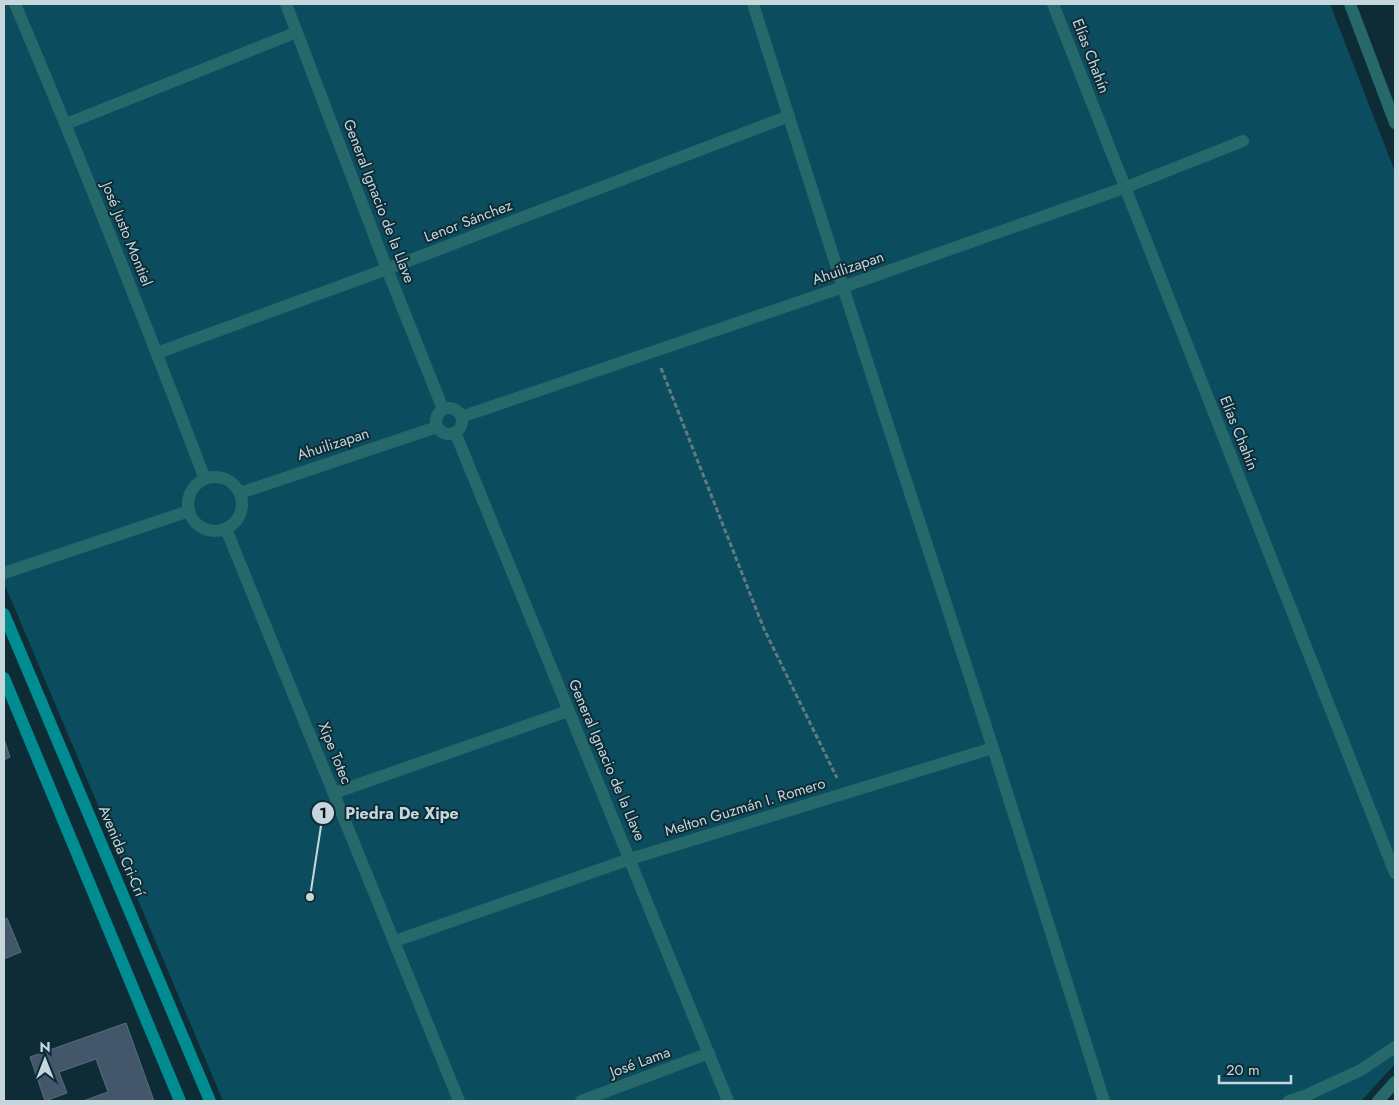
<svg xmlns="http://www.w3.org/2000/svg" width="1399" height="1105" viewBox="0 0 1399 1105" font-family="Jost,sans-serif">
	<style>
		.green { fill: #0c4c5f }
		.building { fill: #43566a; stroke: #586c80 }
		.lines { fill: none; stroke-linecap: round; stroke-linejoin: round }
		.path { stroke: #627b83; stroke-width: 3; stroke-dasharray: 5 2.5; stroke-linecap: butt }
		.lane { stroke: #27686a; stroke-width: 12 }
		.street { stroke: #27686a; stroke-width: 12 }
		.secondary { stroke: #008c90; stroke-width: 12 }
		.labels { text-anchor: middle; stroke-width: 4; stroke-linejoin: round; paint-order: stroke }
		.street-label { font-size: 15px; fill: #c6d6dd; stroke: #0d2c36 }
		.leader { fill: none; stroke: #c6d6dd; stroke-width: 2 }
		.callout-dot { fill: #c6d6dd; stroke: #0d2c36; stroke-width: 2 }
		.mark-label { font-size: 15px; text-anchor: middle; font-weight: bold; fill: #111 }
		.callout-label { font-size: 16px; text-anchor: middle; font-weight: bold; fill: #c6d6dd; stroke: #0d2c36; stroke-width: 4; stroke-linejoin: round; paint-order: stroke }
	</style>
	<rect width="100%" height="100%" fill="#0d2c36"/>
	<path class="green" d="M4,4H1330L1395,172V1064L1361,1101H223L4,583Z"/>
	<path class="building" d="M4,739L10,757L4,760Z
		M7,918L21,952L4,959V920Z
		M126,1023L154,1101H83L108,1092L96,1059L59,1072L67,1093L45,1101L30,1057Z"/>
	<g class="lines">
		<path class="path" d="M661,368L764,629L837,778"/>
		<path class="lane" d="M15,4C82,161 144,319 205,479
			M286,4L387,269L443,409
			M753,4L843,287L993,748L1104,1101
			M1053,4L1395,873
			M66,124L297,32
			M157,353L387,269L789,116
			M436 421a13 13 0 1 1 26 0a13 13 0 1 1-26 0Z
			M461,417L843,287L1124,188L1243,141
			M455,432L728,1101
			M188 504a27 27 0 1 1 54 0a27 27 0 1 1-54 0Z
			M240,493L437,427
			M226,529L459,1101
			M4,573L189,511
			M334,793L568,711
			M395,941L630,859L993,748
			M581,1101L709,1053
			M1289,1101L1307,1095L1361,1070L1395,1047"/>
		<path class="street" d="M1350,4L1395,123
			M1378,1101L1395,1082"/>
		<path class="secondary" d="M4,614L210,1101
			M4,678L180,1101"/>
	</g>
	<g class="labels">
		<g class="street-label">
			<text transform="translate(1091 56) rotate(69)" y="5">Elías Chahín</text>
			<text transform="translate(379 201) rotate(69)" y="5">General Ignacio de la Llave</text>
			<text transform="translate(468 221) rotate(-21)" y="5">Lenor Sánchez</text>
			<text transform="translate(127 234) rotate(68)" y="5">José Justo Montiel</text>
			<text transform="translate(848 268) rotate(-19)" y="5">Ahuilizapan</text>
			<text transform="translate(1239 433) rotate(68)" y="5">Elías Chahín</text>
			<text transform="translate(333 444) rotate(-18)" y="5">Ahuilizapan</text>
			<text transform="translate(335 753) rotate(68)" y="5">Xipe Totec</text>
			<text transform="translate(607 760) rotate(67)" y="5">General Ignacio de la Llave</text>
			<text transform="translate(745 807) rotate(-17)" y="5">Melton Guzmán I. Romero</text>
			<text transform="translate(122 851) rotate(67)" y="5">Avenida Cri-Crí</text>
			<text transform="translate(640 1062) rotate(-20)" y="5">José Lama</text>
		</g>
	</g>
	<path class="leader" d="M310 897L323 813"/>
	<g class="callout-dot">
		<circle cx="310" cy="897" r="5"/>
		<circle cx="323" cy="813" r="12"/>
	</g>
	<g class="mark-label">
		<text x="323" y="818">1</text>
	</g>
	<g class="callout-label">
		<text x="402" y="819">Piedra De Xipe</text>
	</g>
	<rect width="1399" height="1105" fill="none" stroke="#c6d6dd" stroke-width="10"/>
	<g transform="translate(45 1060)" stroke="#0d2c36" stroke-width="4" paint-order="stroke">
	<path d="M0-4L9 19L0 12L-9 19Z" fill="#c6d6dd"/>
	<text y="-8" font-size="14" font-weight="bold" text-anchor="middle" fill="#c6d6dd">N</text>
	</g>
	<path d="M1219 1075v8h72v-8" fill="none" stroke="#c6d6dd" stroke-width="2.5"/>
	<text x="1226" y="1075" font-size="15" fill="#c6d6dd" stroke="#0d2c36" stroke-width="4" paint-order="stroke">20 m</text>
</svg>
